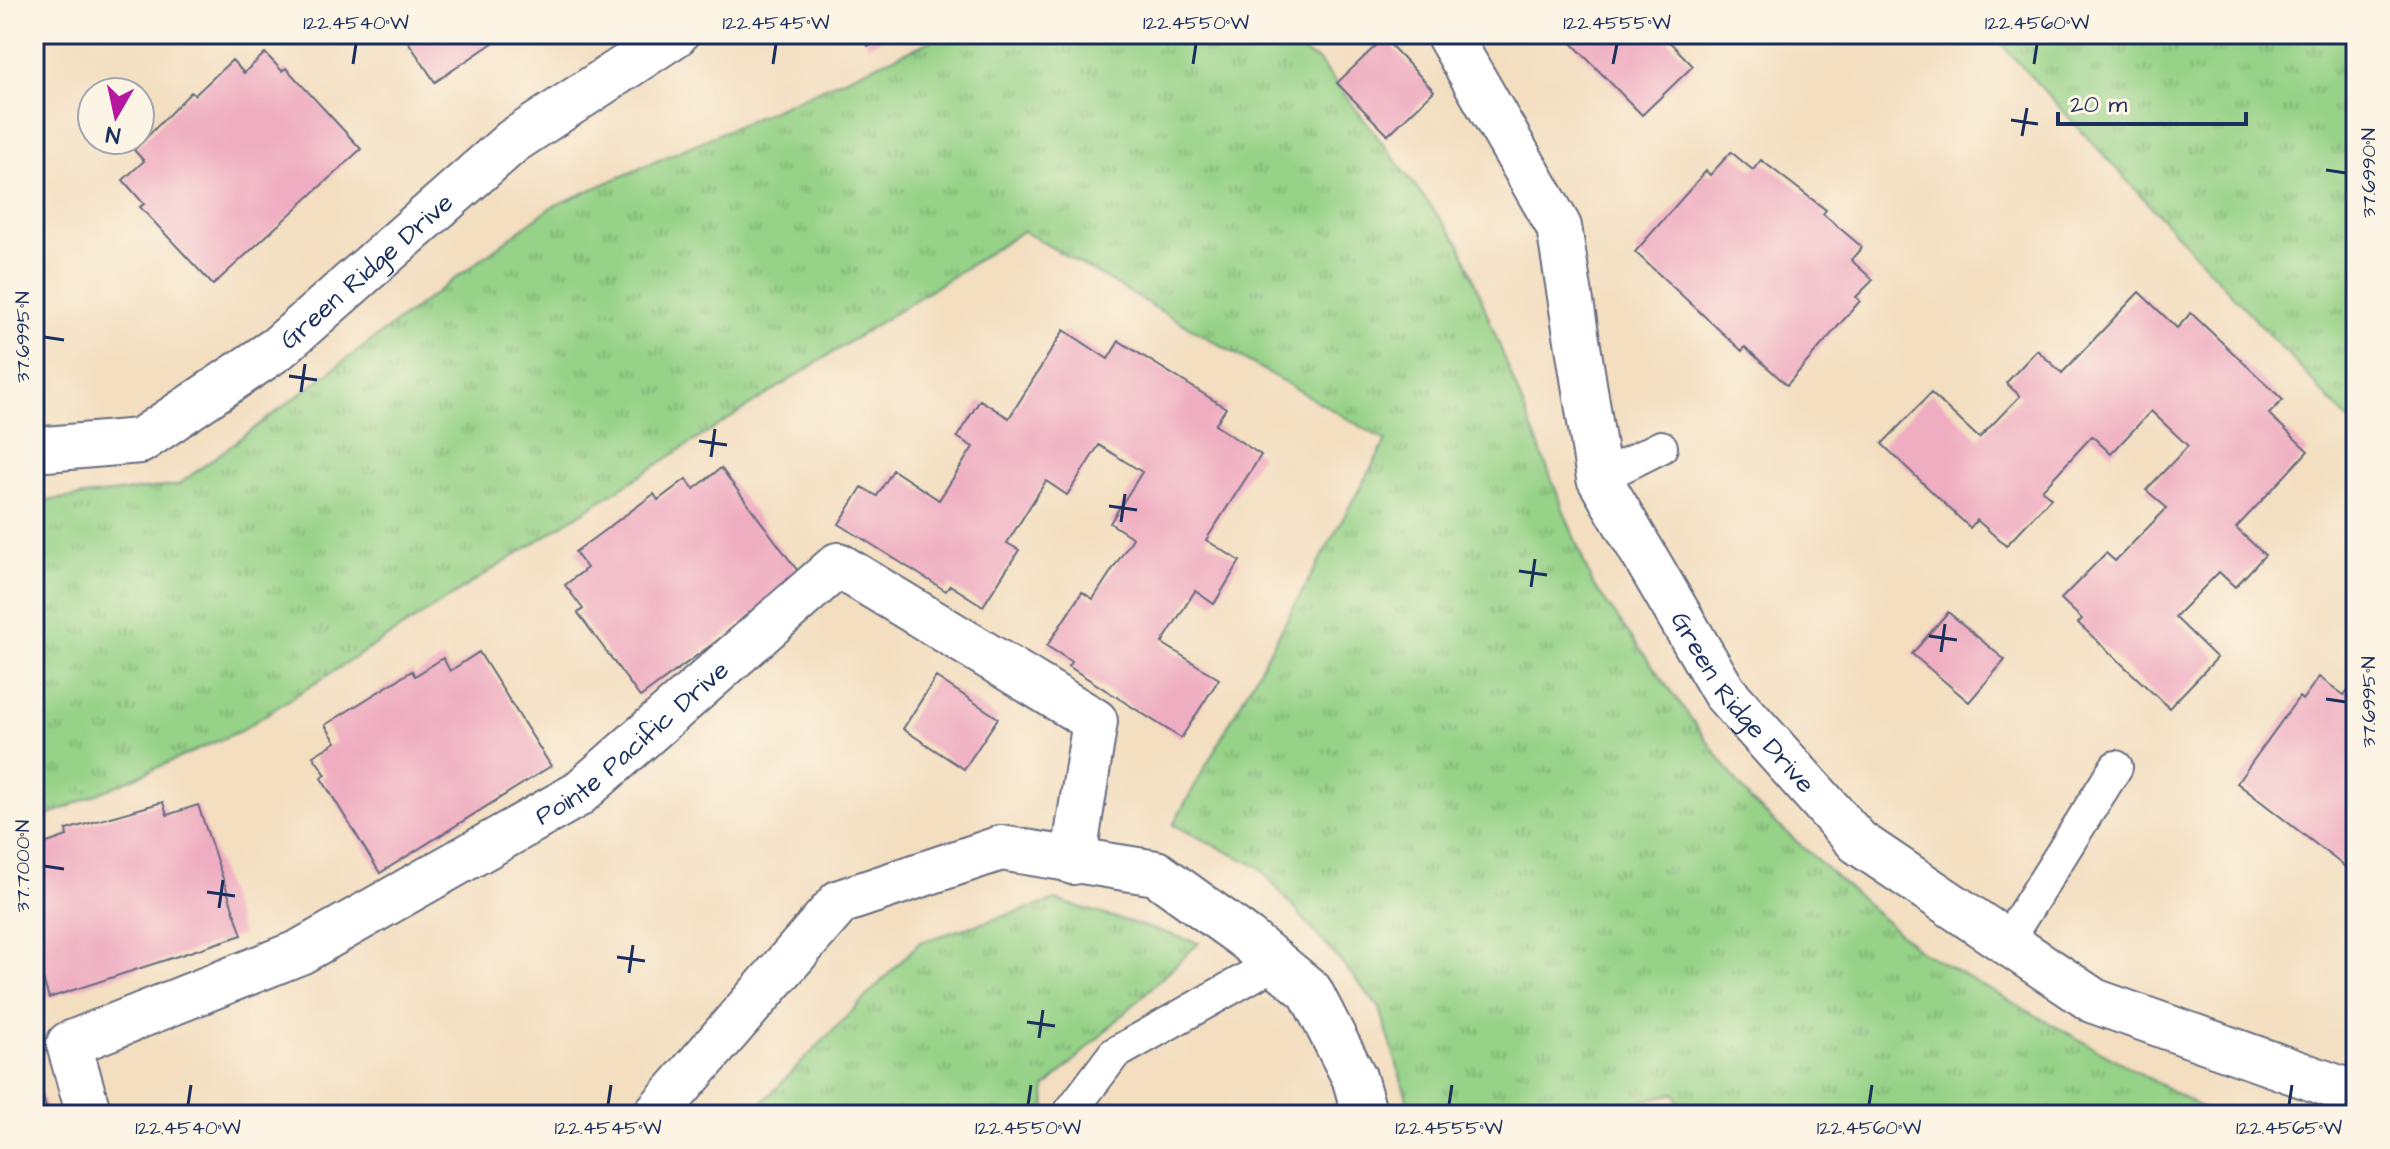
<svg xmlns="http://www.w3.org/2000/svg" width="2390" height="1149" viewBox="0 0 2390 1149" font-family="'Architects Daughter',sans-serif">
	<style>
		.grass { fill: url(#grass-tufts); stroke: #588072; stroke-width: 2 }
		.building { fill: #efadc1 }
		.lines { fill: none; stroke-linecap: round; stroke-linejoin: round }
		.service-casing { stroke: #676c80; stroke-width: 36 }
		.minor-casing { stroke: #676c80; stroke-width: 48 }
		.service { stroke: #fff; stroke-width: 32 }
		.minor { stroke: #fff; stroke-width: 44 }
		.ticks { fill: none; stroke: #1b2f5e; stroke-width: 3 }
		.labels { text-anchor: middle; stroke-width: 7; stroke-linejoin: round; paint-order: stroke }
		.street-label { font-size: 26px; fill: #1b2f5e; stroke: #fcf5e5 }
		.neatline { fill: none; stroke: #1b2f5e; stroke-width: 3 }
		.ticks-label { font-size: 20px; text-anchor: middle; fill: #1b2f5e }
	</style>
	<defs>
		<pattern id="grass-tufts" width="24" height="20" patternUnits="userSpaceOnUse" patternTransform="scale(2)"><rect width="24" height="20" fill="#96d287"/><path d="M3 7l-1-3M5 7V3M7 7l1-3M15 17l-1-3M17 17v-4M19 17l1-3" fill="none" stroke="#7aab72"/></pattern>
	</defs>
	<rect width="100%" height="100%" fill="#fcf5e5"/>
	<filter id="ink" filterUnits="userSpaceOnUse"><feTurbulence type="fractalNoise" baseFrequency=".0125" numOctaves="2"/><feDisplacementMap in="SourceGraphic" scale="16" xChannelSelector="R" yChannelSelector="G"/><feConvolveMatrix kernelMatrix="1 2 1 2 8 2 1 2 1" color-interpolation-filters="sRGB"/></filter>
	<filter id="wash" filterUnits="userSpaceOnUse"><feTurbulence type="fractalNoise" baseFrequency=".006" numOctaves="4" result="noise"/><feDisplacementMap in="SourceGraphic" scale="32" xChannelSelector="R" yChannelSelector="G"/><feGaussianBlur stdDeviation="1.8" result="paint"/><feColorMatrix in="noise" values="0 0 0 0 0 0 0 0 0 0 0 0 0 0 0 0 0 1.4 0 .05"/><feComposite in="paint" operator="in"/></filter>
	<g filter="url(#wash)">
		<rect width="100%" height="100%" fill="#f3dec0"/>
		<path class="grass" d="M947,34H1269L1318,60L1460,244L1592,583L1751,801L1917,949L2215,1115H1682L1675,1093L1580,1115H1412L1380,1008L1259,867L1173,825L1386,441L1023,231L240,731L34,822V502L178,485L551,207Z
			M1992,34H2356V423L2346,418Z
			M1056,900L1199,943L1045,1088L1046,1115H750L920,942Z"/>
		<g id="blocks">
			<path class="building" d="M403,34H506L435,82Z
				M863,34H894L868,46Z
				M1563,34H1662L1693,66L1642,115Z
				M1384,38L1434,91L1388,135L1337,83Z
				M265,53L282,71L286,68L361,149L213,285L140,207L144,204L123,180L144,161L134,150L191,92L195,95L232,60L244,73Z
				M1731,152L1753,170L1761,160L1826,210L1823,214L1862,247L1851,260L1873,280L1856,297L1860,301L1787,385L1745,347L1742,351L1635,252L1706,171L1710,175Z
				M2139,292L2177,328L2191,313L2283,400L2269,414L2308,451L2236,528L2265,555L2235,587L2219,572L2175,617L2217,658L2169,708L2078,623L2082,619L2061,599L2106,553L2115,561L2167,508L2146,490L2188,446L2151,411L2111,454L2092,436L2042,490L2051,498L2006,546L1977,520L1970,528L1882,444L1931,393L1979,438L2020,396L2006,383L2037,350L2062,373Z
				M1064,330L1108,359L1119,341L1226,408L1215,425L1261,455L1206,540L1240,561L1214,604L1195,591L1162,643L1219,679L1181,738L1068,666L1072,662L1047,646L1082,592L1093,599L1133,538L1110,523L1142,472L1099,445L1067,495L1046,481L1007,543L1019,550L983,606L950,585L946,591L839,524L862,487L877,496L893,470L939,500L973,447L957,437L980,400L1009,418Z
				M721,468L803,578L640,697L578,613L583,609L565,585L587,568L575,552L654,494L658,500L686,479L694,489Z
				M1948,612L2005,660L1969,702L1912,654Z
				M479,652L551,766L380,873L321,778L326,775L313,756L336,742L325,725L412,671L415,676L443,658L450,671Z
				M936,677L998,718L964,769L903,729Z
				M2319,677L2344,695L2352,684L2356,686V868L2353,873L2237,783L2299,697L2302,700Z
				M163,802L167,815L198,805L242,935L49,998L34,951V859L39,858L36,847L67,836L66,830Z
				M37,1081L49,1115H34V1082Z"/>
		</g>
	</g>
	<g filter="url(#ink)">
		<use href="#blocks" fill-opacity="0" stroke="#676c80" stroke-width="2"/>
		<g class="lines">
			<g class="service-casing">
				<path id="service" d="M1599,478L1661,447
					M2006,942L2116,767
					M1068,1115L1114,1054L1275,963"/>
			</g>
			<g class="minor-casing">
				<g id="minor">
					<path id="s1" d="M1448,34L1559,227L1599,478L1724,692L1858,842L2094,1001L2356,1094"/>
					<path id="s2" d="M34,450L140,441L278,348L513,141L676,34"/>
					<path id="s3" d="M89,1115L69,1044L300,952L577,795L838,565L1095,721L1073,862"/>
					<path d="M655,1115L840,902L1001,848L1156,873L1246,938L1310,991L1354,1077L1365,1115"/>
				</g>
			</g>
			<use href="#service" class="service"/>
			<use href="#minor" class="minor"/>
		</g>
	</g>
	<path class="ticks" d="M353,64L356,44M773,64L776,44M1193,64L1196,44M1613,64L1617,44M2034,64L2037,44M2011,120L2038,124M2022,136L2027,108M2326,170L2346,173M44,337L64,340M289,376L317,380M301,392L305,364M699,441L727,445M711,457L715,429M1109,506L1137,510M1121,522L1125,494M1519,571L1547,575M1531,587L1535,559M1929,636L1957,640M1941,652L1945,624M2326,699L2346,702M44,866L64,869M207,892L235,896M219,908L223,880M617,957L645,961M629,973L633,945M1027,1022L1055,1026M1039,1038L1043,1010M188,1105L191,1085M608,1105L611,1085M1028,1105L1031,1085M1449,1105L1452,1085M1869,1105L1872,1085M2289,1105L2292,1085"/>
	<g class="labels">
		<g class="street-label">
			<text dy="9" stroke="none"><textPath href="#s2" startOffset="390">Green Ridge Drive</textPath></text>
			<text dy="9" stroke="none"><textPath href="#s1" startOffset="744">Green Ridge Drive</textPath></text>
			<text dy="9" stroke="none"><textPath href="#s3" startOffset="716">Pointe Pacific Drive</textPath></text>
		</g>
	</g>
	<rect width="2390" height="1149" fill="none" stroke="#fcf5e5" stroke-width="88"/>
	<g transform="translate(116 116) rotate(189)"><circle r="38" fill="#fcf5e5" stroke="#a2a6af" stroke-width="2"/>
	<path d="M0-6L14 30L0 20L-14 30Z" fill="#b5179e"/>
	<text y="-12" font-size="22" font-weight="bold" text-anchor="middle" fill="#1b2f5e">N</text>
	</g>
	<path d="M2058 112v12h188v-12" fill="none" stroke="#1b2f5e" stroke-width="4"/>
	<text x="2070" y="112" font-size="24" fill="#1b2f5e" stroke="#fcf5e5" stroke-width="6" paint-order="stroke">20 m</text>
	<rect x="44" y="44" width="2302" height="1061" class="neatline"/>
	<g class="ticks-label">
		<text x="356" y="29">122.4540°W</text>
		<text x="776" y="29">122.4545°W</text>
		<text x="1196" y="29">122.4550°W</text>
		<text x="1617" y="29">122.4555°W</text>
		<text x="2037" y="29">122.4560°W</text>
		<text transform="translate(2368 173) rotate(-90)" y="7">37.6990°N</text>
		<text transform="translate(22 337) rotate(-90)" y="7">37.6995°N</text>
		<text transform="translate(2368 702) rotate(-90)" y="7">37.6995°N</text>
		<text transform="translate(22 866) rotate(-90)" y="7">37.7000°N</text>
		<text x="188" y="1134">122.4540°W</text>
		<text x="608" y="1134">122.4545°W</text>
		<text x="1028" y="1134">122.4550°W</text>
		<text x="1449" y="1134">122.4555°W</text>
		<text x="1869" y="1134">122.4560°W</text>
		<text x="2289" y="1134">122.4565°W</text>
	</g>
</svg>
